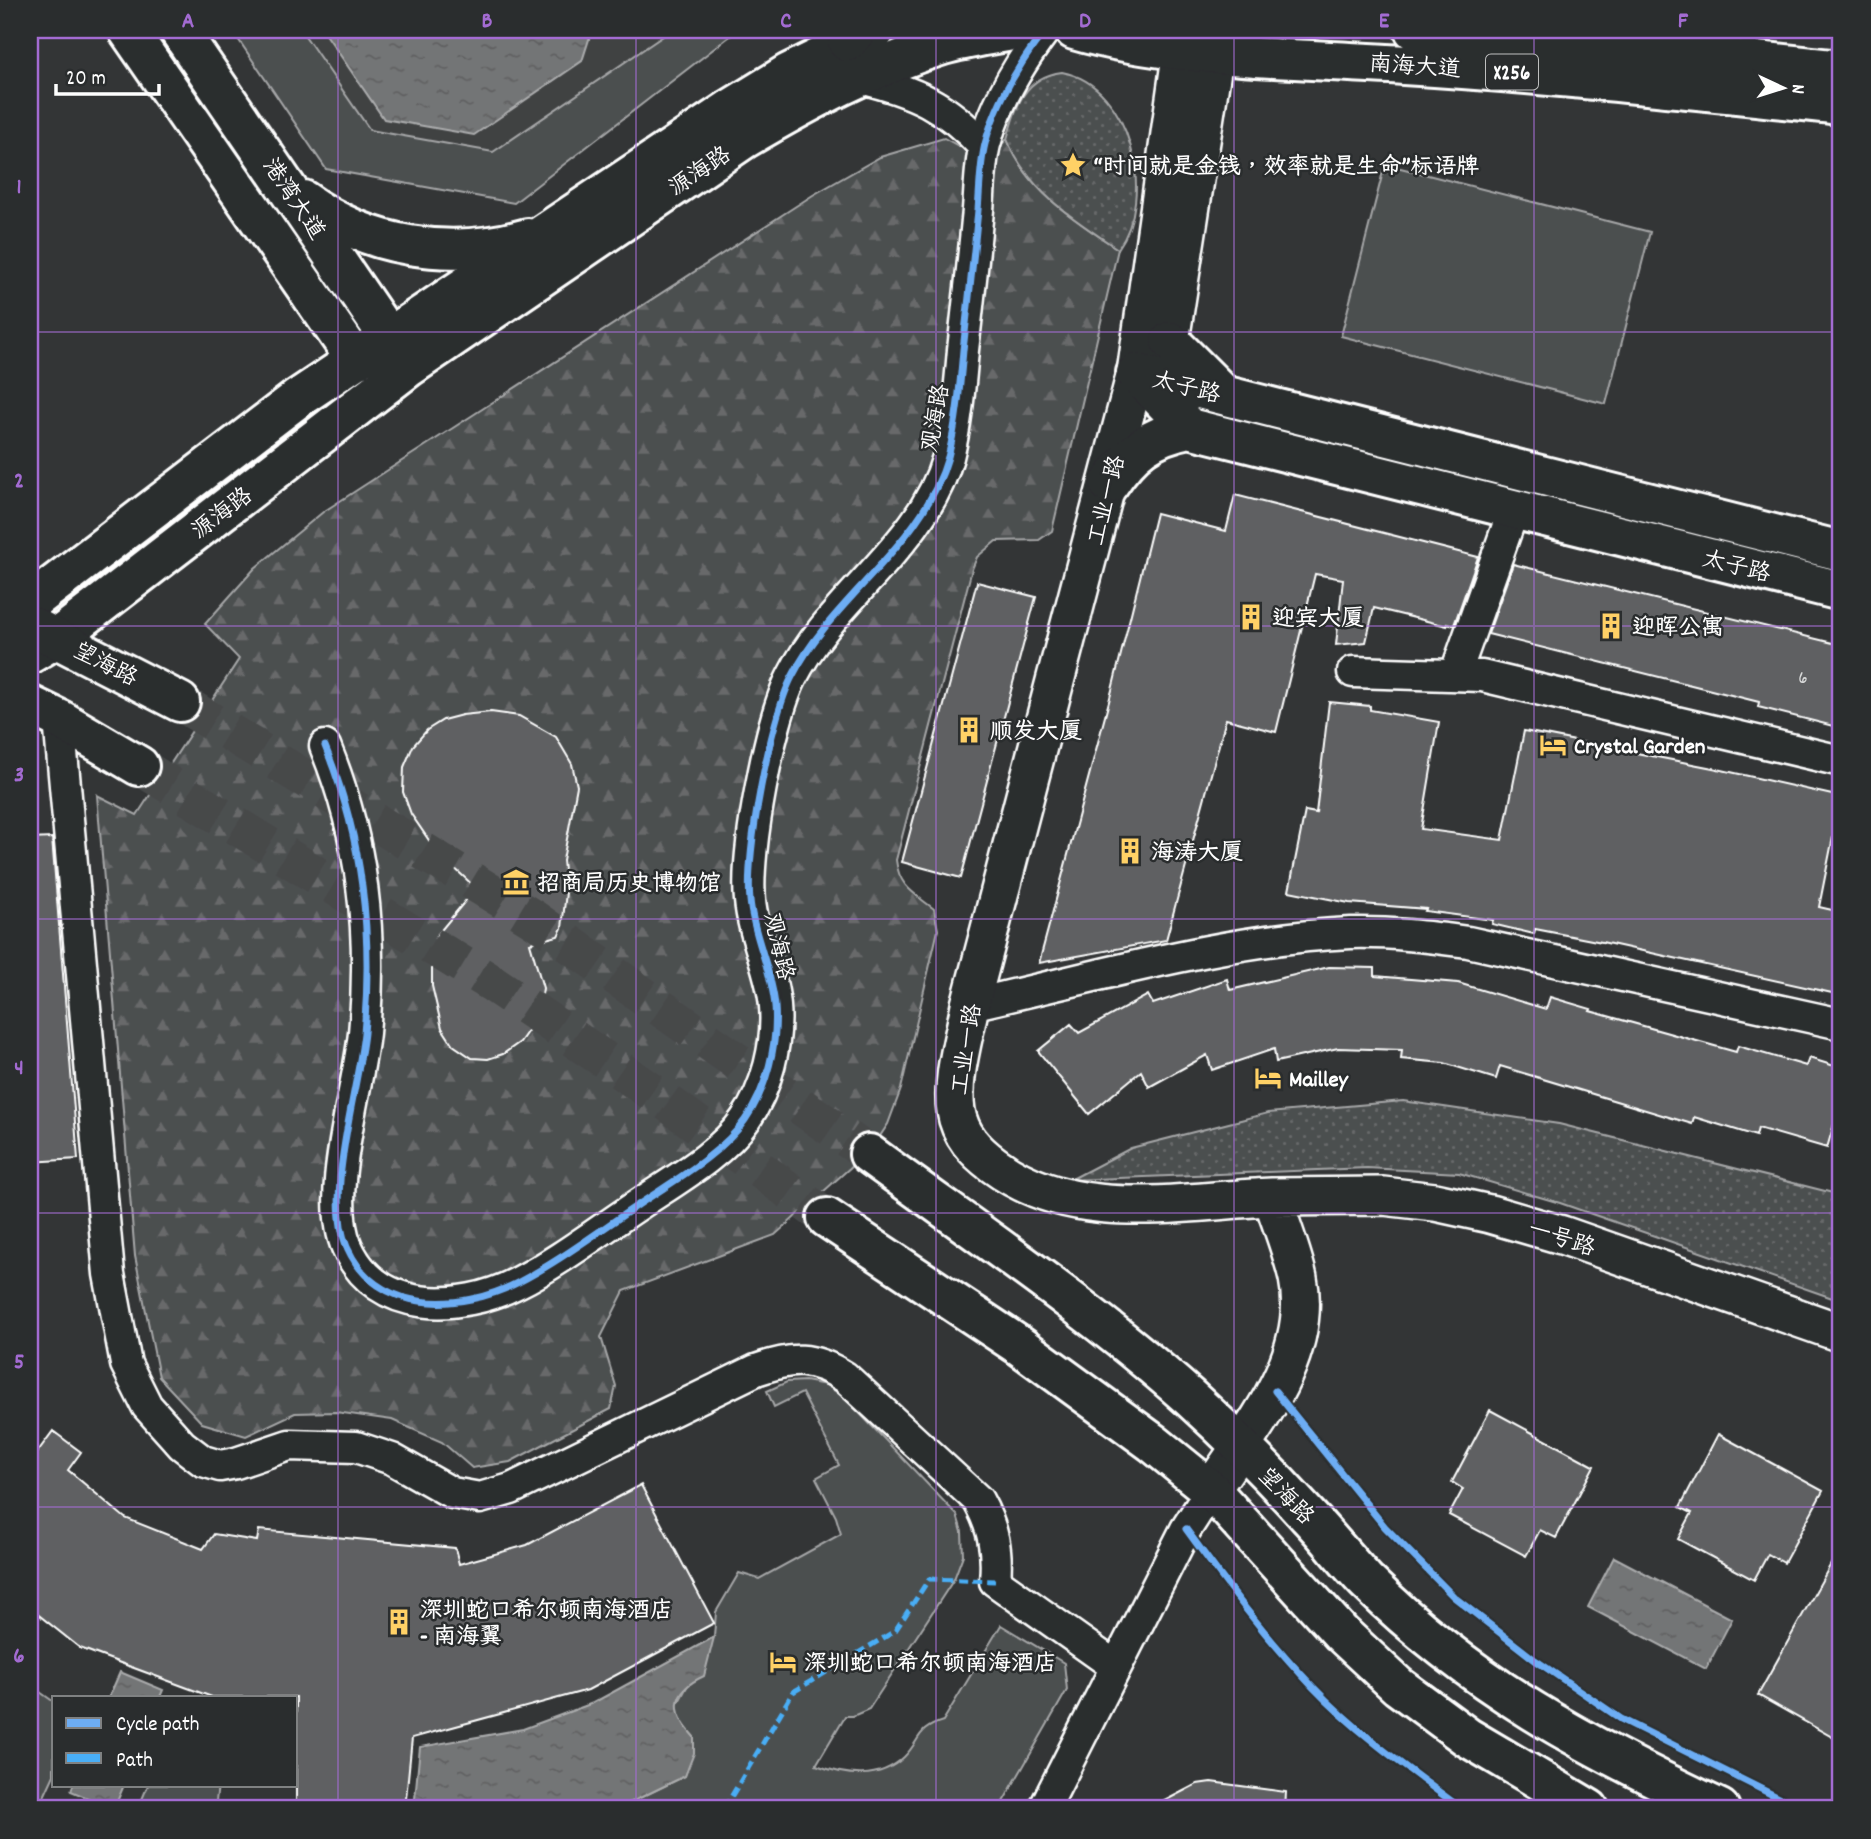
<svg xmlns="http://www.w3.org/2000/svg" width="1871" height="1839" viewBox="0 0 1871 1839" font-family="Dekko,'LXGW WenKai TC',sans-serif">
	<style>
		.built { fill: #404243 }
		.green { fill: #4c4f50; stroke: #a6a7a8; stroke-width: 2 }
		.forest { fill: url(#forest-firs); stroke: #a6a7a8; stroke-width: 2 }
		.park { fill: url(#park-dots); stroke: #a6a7a8; stroke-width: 2 }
		.water { fill: url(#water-ripples); stroke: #abacad; stroke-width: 2 }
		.building { fill: #5f6162; stroke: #fff; stroke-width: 2 }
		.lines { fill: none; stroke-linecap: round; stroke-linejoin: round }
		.primary-tunnel { stroke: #47494a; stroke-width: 38; stroke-dasharray: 38 19; stroke-linecap: butt }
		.minor-casing { stroke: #fff; stroke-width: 35 }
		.tertiary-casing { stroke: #fff; stroke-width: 42 }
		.secondary-casing { stroke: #fff; stroke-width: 44 }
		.primary-casing { stroke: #fff; stroke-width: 44 }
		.minor { stroke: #2a2d2e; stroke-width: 30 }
		.tertiary { stroke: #2a2d2e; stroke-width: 37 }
		.secondary { stroke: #2a2d2e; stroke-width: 38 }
		.primary { stroke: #2a2d2e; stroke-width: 38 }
		.quiet { stroke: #49aef6; stroke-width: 5; stroke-dasharray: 10 5; stroke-linecap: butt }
		.cycleway-casing { stroke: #2a2d2e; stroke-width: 11 }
		.cycleway { stroke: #6dadf4; stroke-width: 7 }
		.grid { fill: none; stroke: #a36bd2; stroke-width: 2; stroke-opacity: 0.55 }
		.labels { text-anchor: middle; stroke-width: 5; stroke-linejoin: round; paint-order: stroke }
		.number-label { font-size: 19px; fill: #d7d8d8 }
		.shield { fill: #2a2d2e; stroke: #bfc0c0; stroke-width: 2 }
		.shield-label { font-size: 21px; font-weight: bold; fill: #fff }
		.street-label { font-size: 23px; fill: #fff; stroke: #2a2d2e }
		.poi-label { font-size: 23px; font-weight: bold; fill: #fff; stroke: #2a2d2e; text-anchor: start }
		.neatline { fill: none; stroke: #a36bd2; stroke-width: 2.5 }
		.grid-label { font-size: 23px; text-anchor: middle; font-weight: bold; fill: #a36bd2 }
	</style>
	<defs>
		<pattern id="forest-firs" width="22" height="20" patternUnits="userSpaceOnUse" patternTransform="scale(1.75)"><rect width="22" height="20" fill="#4c4f50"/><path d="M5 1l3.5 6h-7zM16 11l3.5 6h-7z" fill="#67696a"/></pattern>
		<pattern id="park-dots" width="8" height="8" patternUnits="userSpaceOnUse" patternTransform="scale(1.75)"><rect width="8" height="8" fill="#4c4f50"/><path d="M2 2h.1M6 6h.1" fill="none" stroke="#67696a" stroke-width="1.8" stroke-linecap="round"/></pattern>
		<pattern id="water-ripples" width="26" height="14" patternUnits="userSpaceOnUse" patternTransform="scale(1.75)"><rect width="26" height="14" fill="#737576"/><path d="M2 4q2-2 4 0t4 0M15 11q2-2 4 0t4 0" fill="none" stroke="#606061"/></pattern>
	</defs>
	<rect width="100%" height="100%" fill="#333536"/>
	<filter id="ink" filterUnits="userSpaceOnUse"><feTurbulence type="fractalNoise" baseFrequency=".0143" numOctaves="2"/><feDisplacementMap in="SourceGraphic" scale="14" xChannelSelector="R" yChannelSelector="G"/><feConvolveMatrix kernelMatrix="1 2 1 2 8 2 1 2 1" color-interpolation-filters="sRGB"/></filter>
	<g filter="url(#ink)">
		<path class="built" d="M232,30H738L514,203L326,169Z"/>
		<path class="green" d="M232,30H301L370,130L493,152L672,30H738L514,203L326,169Z
			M1385,164L1650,232L1606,404L1341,336Z
			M805,1381L826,1385L845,1398L957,1515L962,1532L963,1555L954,1579L869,1709L853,1716H845L816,1765C846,1776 879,1781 904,1757C921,1740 916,1729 943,1721L1001,1625L1064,1663L1067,1690L999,1809H617L685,1776L694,1737L678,1718L676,1707L714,1637L716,1612L739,1573L759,1579L841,1534L836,1517L816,1478L839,1465L802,1393L774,1407L767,1391L787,1382Z
			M30,1685L54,1702V1775L41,1803L53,1809H30Z
			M148,1785H218L215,1809H138Z"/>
		<path class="forest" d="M944,138L971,153H993L1007,139C1028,191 1073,219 1118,249L1052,531L1039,540L996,541L977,557L972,569L896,860C899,887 914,893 934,909L938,930L901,1089L888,1124L872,1148L775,1235L624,1291L601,1337L616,1386L611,1409L510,1462L472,1468L442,1442L392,1420L336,1412L295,1413L246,1436L202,1423L159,1377L135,1256L97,795L137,815L239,659L205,624L255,568L323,512L813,195L880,157Z"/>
		<path class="park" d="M1062,72C1132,85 1156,197 1118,249C1073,219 1028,191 1007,139C1016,106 1024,77 1062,72Z
			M1403,1101L1559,1124L1841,1195V1301L1560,1203L1459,1173L1367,1168L1070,1180L1131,1148L1268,1113Z"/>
		<path class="water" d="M323,30H592L582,61L474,135L384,119Z
			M1614,1557L1732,1619L1706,1669L1588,1607Z
			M714,1637L704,1676C671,1691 671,1712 694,1737V1753L685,1776L617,1809H414L420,1747L523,1729L593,1703Z
			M120,1672L163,1690L160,1697H109Z
			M73,1785H124L114,1809L71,1791Z"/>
		<path class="building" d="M1235,495L1478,557L1454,625L1447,623V626L1374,608L1366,642L1336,645L1343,579L1315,574L1276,732L1226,719L1166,940L1039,963L1112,690L1156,513L1226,531Z
			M1513,564L1841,645V728L1758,707L1759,702L1488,634Z
			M977,582L1036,597L961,878L902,862Z
			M1329,702L1370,706V710L1439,722L1421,829L1502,840L1524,731L1713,768L1841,797L1819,907L1841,912V995L1602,942L1535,929L1534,934L1492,924L1493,920L1425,911L1426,909L1349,903L1289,891L1305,811L1316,813Z
			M491,712L519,716L556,737L572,764L577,786L563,860L566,892L562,928L558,936L530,943L543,988L539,1015L520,1042L503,1054L488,1059L472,1058L453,1045L442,1028L432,986V949L437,935L476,888L437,852L411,814L403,792L404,767L413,746L427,730L443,720L462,715Z
			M52,838L78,1159L30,1162V839Z
			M1329,967L1375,968V976L1458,983L1546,1009L1550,997L1591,1009L1590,1011L1736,1052L1738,1046L1806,1066L1809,1058L1841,1068V1100L1827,1148L1758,1128L1756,1136L1694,1117L1692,1124L1500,1066L1496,1079L1444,1063L1401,1059L1402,1050L1338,1048L1276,1062L1274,1049L1212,1070L1207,1055L1149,1087L1141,1071L1089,1114L1038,1051L1071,1024L1079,1033L1148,995L1153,1004L1227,979L1230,990Z
			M1490,1410L1594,1466L1556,1538L1540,1530L1526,1556L1449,1515L1463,1489L1452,1482Z
			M53,1431L81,1452L68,1470L125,1518L203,1549L214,1534L257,1541L259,1530L455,1548L459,1564L527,1545L641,1485L714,1623L588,1690L412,1738L405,1809L296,1802V1697H212L80,1648L30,1608V1462Z
			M1718,1434L1823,1491L1784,1563L1768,1554L1754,1580L1678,1539L1692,1513L1680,1507Z
			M1841,1546V1742L1758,1695Z
			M1211,1782L1286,1792L1285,1809H1149L1197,1784Z"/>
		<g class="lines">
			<path class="primary-tunnel" d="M180,702L534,919L869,1154
				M139,766L492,983L661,1098L827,1218"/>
			<g class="minor-casing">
				<path id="minor" d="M860,78C914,91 946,105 984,147
					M1353,672L1482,676L1841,761
					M1455,675L1514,509
					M59,719L109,1274L126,1364L147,1406L182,1445L203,1461L220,1466L236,1463L289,1445L356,1447L392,1459L452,1493L480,1498L511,1489L756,1370C792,1357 812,1356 845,1377L978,1500C993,1527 998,1550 995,1581L1115,1666
					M325,746C363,839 373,933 364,1033C358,1091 324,1196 347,1247C377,1315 460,1312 517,1283C558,1262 596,1233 635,1207C670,1183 721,1155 745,1120C767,1089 778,1043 775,1006C772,970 753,936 750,900C745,853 770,719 792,677C832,597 923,546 948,457C957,422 960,385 963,350C968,306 973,263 977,220C980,196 979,168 985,144C996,102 1019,64 1045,30
					M970,1005C1092,978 1227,938 1351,933C1390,932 1430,937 1468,942L1841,1024
					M1044,1809L1186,1529L1211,1490"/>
			</g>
			<g class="tertiary-casing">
				<path id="tertiary" d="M1193,30L1182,49L1136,373L970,1005C964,1038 951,1078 956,1111C960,1135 975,1151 994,1165C1075,1225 1179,1201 1272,1197C1281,1224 1292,1251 1298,1278C1314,1357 1251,1429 1211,1490
					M1147,363L1170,341L1215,51L1207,30
					M1272,1197L1383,1196L1435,1202L1490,1214L1562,1235L1841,1333"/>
			</g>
			<g class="secondary-casing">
				<path id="secondary" d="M128,30L356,360
					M303,200C369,248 449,260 528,238
					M1170,341L1224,395
					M386,364L409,367L744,139C807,102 873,66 943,45C967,38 993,35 1017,30
					M1136,373L1189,428L1841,591
					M1136,373L1841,551
					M1109,484C1130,452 1151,435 1189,428
					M30,603L297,399L729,110L789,73L876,30
					M30,654L57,638L409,367L179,30"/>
			</g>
			<g class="primary-casing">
				<path id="primary" d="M1074,30C1172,59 1301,58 1404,65C1550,74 1696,90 1841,105
					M1414,30L1545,38L1841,70
					M847,42L857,30
					M30,625L180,702
					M30,705L59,719L139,766
					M869,1154C977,1233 1089,1308 1189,1397C1230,1434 1271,1475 1308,1516C1328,1537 1346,1560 1366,1581C1472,1685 1587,1747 1720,1809
					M827,1218L1020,1346L1153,1443L1211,1490L1341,1633L1398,1686L1467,1737L1589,1809"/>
			</g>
			<use href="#minor" class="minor"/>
			<use href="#tertiary" class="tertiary"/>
			<use href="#secondary" class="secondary"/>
			<use href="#primary" class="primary"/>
			<path class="quiet" d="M724,1809L793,1692L895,1631L929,1579L995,1581"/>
			<g class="cycleway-casing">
				<path id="cycleway" d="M325,746C363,839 373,933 364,1033C358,1091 324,1196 347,1247C377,1315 460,1312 517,1283C558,1262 596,1233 635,1207C670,1183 721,1155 745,1120C767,1089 778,1043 775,1006C772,970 753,936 750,900C745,853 770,719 792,677C832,597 923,546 948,457C957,422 960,385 963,350C968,306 973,263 977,220C980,196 979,168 985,144C996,102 1019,64 1045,30
					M1275,1391L1385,1527L1454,1597L1535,1660L1621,1719L1801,1809
					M1186,1529C1226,1584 1266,1638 1313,1687C1357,1733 1411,1771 1462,1809"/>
			</g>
			<use href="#cycleway" class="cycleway"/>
		</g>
	</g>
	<path class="grid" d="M338,30V1809M636,30V1809M936,30V1809M1234,30V1809M1534,30V1809M30,332H1841M30,626H1841M30,919H1841M30,1213H1841M30,1507H1841"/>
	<defs>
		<g id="sight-bare" transform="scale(2.1)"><path d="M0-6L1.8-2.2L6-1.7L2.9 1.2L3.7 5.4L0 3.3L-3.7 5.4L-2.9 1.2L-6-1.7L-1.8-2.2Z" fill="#ffd166" stroke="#2a2d2e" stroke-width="2.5" paint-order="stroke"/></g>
		<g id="building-bare" transform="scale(2.1)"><path d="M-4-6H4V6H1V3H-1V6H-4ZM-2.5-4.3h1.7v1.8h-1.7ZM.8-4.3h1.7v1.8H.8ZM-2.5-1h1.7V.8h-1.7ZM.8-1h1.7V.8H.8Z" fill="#ffd166" stroke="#2a2d2e" stroke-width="2.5" paint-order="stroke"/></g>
		<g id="hotel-bare" transform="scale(2.1)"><path d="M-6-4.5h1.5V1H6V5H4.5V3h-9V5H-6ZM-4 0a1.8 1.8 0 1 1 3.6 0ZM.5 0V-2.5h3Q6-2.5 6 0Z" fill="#ffd166" stroke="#2a2d2e" stroke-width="2.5" paint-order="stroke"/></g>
		<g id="museum-bare" transform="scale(2.1)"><path d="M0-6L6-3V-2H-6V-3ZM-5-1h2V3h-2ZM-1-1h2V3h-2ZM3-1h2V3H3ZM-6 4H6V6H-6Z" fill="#ffd166" stroke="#2a2d2e" stroke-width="2.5" paint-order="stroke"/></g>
	</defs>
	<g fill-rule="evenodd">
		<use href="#sight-bare" x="1073" y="165"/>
		<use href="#building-bare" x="1251" y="617"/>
		<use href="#building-bare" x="1611" y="626"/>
		<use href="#building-bare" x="969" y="730"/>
		<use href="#hotel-bare" x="1553" y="745"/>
		<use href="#building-bare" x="1130" y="851"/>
		<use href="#museum-bare" x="516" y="882"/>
		<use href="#hotel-bare" x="1268" y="1078"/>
		<use href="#building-bare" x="399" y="1622"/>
		<use href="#hotel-bare" x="783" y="1662"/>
	</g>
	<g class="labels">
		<g class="number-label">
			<text x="1803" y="683">6</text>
		</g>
		<rect class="shield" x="1486" y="54.5" width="52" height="35" rx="5"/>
		<g class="shield-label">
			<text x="1512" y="79">X256</text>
		</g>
		<g class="street-label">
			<text transform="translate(1415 65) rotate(4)" y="8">南海大道</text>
			<text transform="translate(699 170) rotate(-34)" y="8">源海路</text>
			<text transform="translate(295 198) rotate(56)" y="8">港湾大道</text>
			<text transform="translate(1187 386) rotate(14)" y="8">太子路</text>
			<text transform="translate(934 418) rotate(-80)" y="8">观海路</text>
			<text transform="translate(1105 500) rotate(-76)" y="8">工业一路</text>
			<text transform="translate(221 512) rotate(-37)" y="8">源海路</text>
			<text transform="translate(1737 565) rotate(14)" y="8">太子路</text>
			<text transform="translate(106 663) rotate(27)" y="8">望海路</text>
			<text transform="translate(780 946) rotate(77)" y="8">观海路</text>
			<text transform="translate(965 1049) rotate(-81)" y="8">工业一路</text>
			<text transform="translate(1562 1237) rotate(18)" y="8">一号路</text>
			<text transform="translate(1287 1495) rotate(46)" y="8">望海路</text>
		</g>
		<g class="poi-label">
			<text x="1094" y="173">“时间就是金钱，效率就是生命”标语牌</text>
			<text x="1272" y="625">迎宾大厦</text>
			<text x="1632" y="634">迎晖公寓</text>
			<text x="990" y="738">顺发大厦</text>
			<text x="1574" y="753">Crystal Garden</text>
			<text x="1151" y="859">海涛大厦</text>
			<text x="537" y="890">招商局历史博物馆</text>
			<text x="1289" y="1086">Mailley</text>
			<text x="420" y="1617">深圳蛇口希尔顿南海酒店<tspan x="420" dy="26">- 南海翼</tspan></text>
			<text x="804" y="1670">深圳蛇口希尔顿南海酒店</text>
		</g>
	</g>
	<rect width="1871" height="1839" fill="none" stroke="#2a2d2e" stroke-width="77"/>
	<rect x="52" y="1696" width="245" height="91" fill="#2a2d2e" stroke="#7f8182" stroke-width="2"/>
	<rect x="66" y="1718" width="35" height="10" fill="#6dadf4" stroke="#7f8182" stroke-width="2"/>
	<text x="116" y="1730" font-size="21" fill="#ffffff">Cycle path</text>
	<rect x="66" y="1753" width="35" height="10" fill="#49aef6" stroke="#7f8182" stroke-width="2"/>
	<text x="116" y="1766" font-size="21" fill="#ffffff">Path</text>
	<g transform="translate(1783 88) rotate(94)" stroke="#2a2d2e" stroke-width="5" paint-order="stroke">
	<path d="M0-5L12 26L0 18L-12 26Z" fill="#ffffff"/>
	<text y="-10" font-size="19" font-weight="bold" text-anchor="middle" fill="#ffffff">N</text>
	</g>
	<path d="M56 84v10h103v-10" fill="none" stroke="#ffffff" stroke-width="3.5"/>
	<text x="66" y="84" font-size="21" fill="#ffffff" stroke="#2a2d2e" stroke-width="5" paint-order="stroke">20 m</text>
	<rect x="38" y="38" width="1794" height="1762" class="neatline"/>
	<g class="grid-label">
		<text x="188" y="27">A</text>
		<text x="487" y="27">B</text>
		<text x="786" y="27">C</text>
		<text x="1085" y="27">D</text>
		<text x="1384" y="27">E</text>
		<text x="1683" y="27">F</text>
		<text x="19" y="193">1</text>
		<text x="19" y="487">2</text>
		<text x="19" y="781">3</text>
		<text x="19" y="1074">4</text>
		<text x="19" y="1368">5</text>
		<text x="19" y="1662">6</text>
	</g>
</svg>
